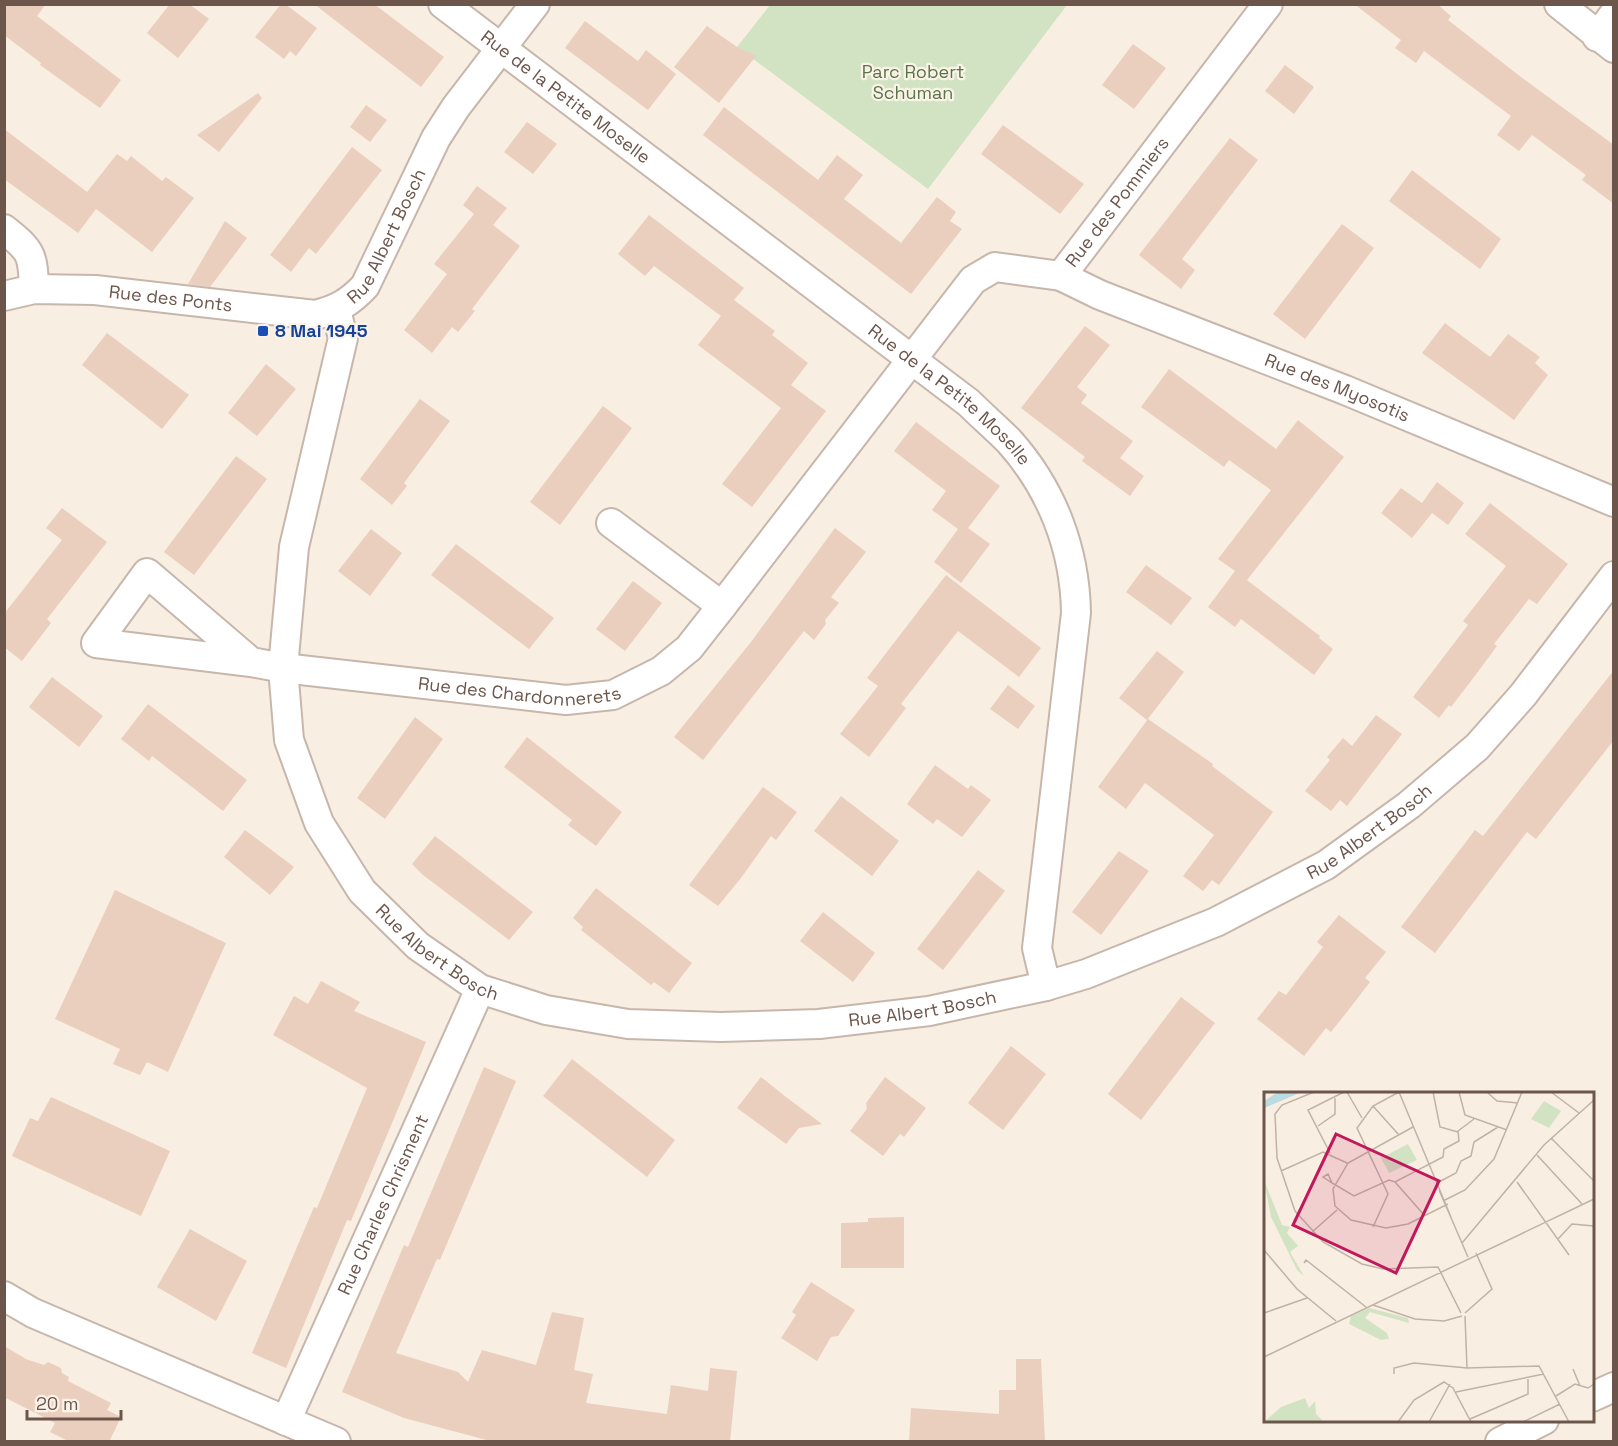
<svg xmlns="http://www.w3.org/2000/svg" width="1618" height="1446" viewBox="0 0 1618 1446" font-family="'Space Grotesk',sans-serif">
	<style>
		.green { fill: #d2e3c3 }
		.building { fill: #eacebe }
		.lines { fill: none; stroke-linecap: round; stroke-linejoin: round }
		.minor-casing { stroke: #c7b6ab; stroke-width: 32 }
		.minor { stroke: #fff; stroke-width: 28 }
		.transit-dot { fill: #1a4fb4; stroke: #fcf3e8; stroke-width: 2 }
		.labels { text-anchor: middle; stroke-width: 4.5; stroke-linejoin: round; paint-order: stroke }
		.park-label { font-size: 18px; fill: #587649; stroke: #fcf3e8 }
		.street-label { font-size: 18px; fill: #6c564c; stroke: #fcf3e8 }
		.transit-label { font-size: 18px; font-weight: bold; fill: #164399; stroke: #fcf3e8; text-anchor: start }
		.inset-road { fill: none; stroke: #c0b2a6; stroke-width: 1.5 }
		.view { fill: #c2185b; fill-opacity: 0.15; stroke: #c2185b; stroke-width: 3 }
		.inset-edge { fill: none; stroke: #6c564c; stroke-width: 3 }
	</style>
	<rect width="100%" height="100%" fill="#f8efe2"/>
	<path class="green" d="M770,5H1067L928,189L737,47Z"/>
	<path class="building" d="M4,4H46L37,16L121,80L100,108L40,65L41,63L4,35Z
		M170,4H189L209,19L178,58L147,33Z
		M281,4H285L317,28L296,56L290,51L284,59L255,37Z
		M314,4H374L444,57L421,87Z
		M1354,4H1437L1451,16L1448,20L1521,77L1614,145V204L1582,180L1586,175L1532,135L1519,151L1497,135L1511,116L1424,51L1416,63L1395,48L1401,40Z
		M585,21L638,61L646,50L676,74L648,110L565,48Z
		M707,26L737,47L756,56L719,103L674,67Z
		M1133,44L1166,68L1134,109L1102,85Z
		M1285,65L1314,87L1294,114L1265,91Z
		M258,93L262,98L219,152L197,135Z
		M366,105L387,120L370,142L350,127Z
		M724,107L818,180L837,155L863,175L844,199L901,243L937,197L956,212L950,221L962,229L911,294L703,135Z
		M527,122L557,144L533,174L504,152Z
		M1003,125L1084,184L1060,214L981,154Z
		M4,129L87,192L117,154L127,161L131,156L162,181L166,177L194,198L152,252L96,209L78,233L4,179Z
		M1230,138L1258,160L1182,259L1195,270L1181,289L1139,255Z
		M352,147L382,170L316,254L309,248L291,272L270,255Z
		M1412,170L1501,239L1480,269L1389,201Z
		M477,186L507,208L493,225L520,246L472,309L475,311L458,332L452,327L432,353L404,330L447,274L434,264L474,214L463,205Z
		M649,215L744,288L734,300L775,331L772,335L808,363L791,385L826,411L752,507L722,484L781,408L698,345L721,316L654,266L645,276L618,254Z
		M225,221L247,238L210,287L188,284Z
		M1342,224L1374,248L1305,339L1273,314Z
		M1445,323L1490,357L1508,334L1540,357L1535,363L1548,375L1514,420L1422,353Z
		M1085,326L1110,345L1077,387L1087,395L1081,403L1133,441L1120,458L1144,476L1130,496L1082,461L1085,457L1021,408Z
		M107,333L189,395L162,429L82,365Z
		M266,364L296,389L257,436L228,413Z
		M1169,369L1276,449L1298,420L1344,457L1247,580L1243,577L1320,636L1319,638L1333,649L1314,675L1241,619L1235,627L1208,607L1235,571L1218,559L1271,490L1229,460L1224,467L1141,407Z
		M420,399L450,421L404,483L407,486L392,505L360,479Z
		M603,406L632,428L560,525L530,502Z
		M916,422L1000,486L968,528L990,544L961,583L934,562L958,529L932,510L946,491L894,451Z
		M236,456L267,479L194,575L164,552Z
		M1437,482L1464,503L1448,525L1432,513L1412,538L1381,513L1401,488L1422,503Z
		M1490,503L1568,564L1537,604L1529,599L1494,644L1497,646L1474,677L1451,707L1449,705L1439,718L1413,697L1468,625L1463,621L1506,566L1465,534Z
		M62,508L107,542L47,619L51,623L22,661L4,647V614L62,540L46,528Z
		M835,528L866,552L831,597L839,603L825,620L826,624L814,640L804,631L703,760L674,737L751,642Z
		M371,529L402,553L370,596L338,571Z
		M456,544L554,618L529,649L431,575Z
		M1146,565L1192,598L1171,625L1126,592Z
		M946,575L1041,648L1019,677L958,631L901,704L906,708L869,757L840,734L878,686L867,678Z
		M633,581L662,603L625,651L596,629Z
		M1157,651L1184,672L1147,720L1119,698Z
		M1614,670V740L1536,839L1527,832L1435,953L1401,927L1475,830L1483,836Z
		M52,677L103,716L79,747L29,707Z
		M1008,685L1035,706L1018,729L990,709Z
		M148,704L247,780L223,811L152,756L149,761L121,739Z
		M1376,715L1402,734L1347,806L1340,800L1331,811L1305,791L1330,760L1327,757L1343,738L1352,746Z
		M415,717L443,739L385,819L357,798Z
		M1148,719L1213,764L1212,766L1273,812L1219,885L1212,880L1203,891L1183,876L1214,835L1145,783L1126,809L1098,787Z
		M527,737L622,812L596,846L568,825L572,820L504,767Z
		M935,765L968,789L971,785L991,800L962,837L937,819L933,824L907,804Z
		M763,787L797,812L776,840L771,836L741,878L718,906L689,885Z
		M841,796L899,841L872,876L814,831Z
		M245,830L294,867L270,895L224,857Z
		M435,836L533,912L509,940L423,875L412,864Z
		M1119,851L1149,871L1101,935L1072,912Z
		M978,870L1005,891L943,970L917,949Z
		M596,888L692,963L669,993L654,982L651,985L581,930L583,927L573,918Z
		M115,890L226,943L168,1072L147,1062L140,1075L113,1064L120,1049L55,1019Z
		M823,912L875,953L853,982L800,941Z
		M1339,915L1386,952L1365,978L1370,982L1350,1008L1331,1032L1326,1028L1304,1056L1257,1019L1279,991L1286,995L1323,947L1317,942Z
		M321,981L360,1002L354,1011L426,1042L351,1221L347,1220L286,1368L252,1353L314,1207L317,1208L367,1088L273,1035L294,996L308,1004Z
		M1181,997L1215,1023L1141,1120L1108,1094Z
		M1011,1046L1046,1074L1003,1130L968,1103Z
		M572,1059L675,1140L647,1177L543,1096Z
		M484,1067L516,1081L440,1260L437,1259L396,1353L458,1372L468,1382L482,1350L536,1365L552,1312L584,1318L574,1370L593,1374L586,1403L667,1414L671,1385L708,1391L710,1368L737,1371L730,1442H494L404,1418L342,1392L404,1245L408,1247Z
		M761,1077L786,1097L822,1124L799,1128L786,1144L737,1108Z
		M885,1077L926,1108L904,1137L900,1134L883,1156L850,1131L867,1109L866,1103Z
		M51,1097L170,1151L141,1216L12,1156L30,1118L38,1121Z
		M904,1217V1268H841V1223L868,1222V1218Z
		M190,1229L247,1261L216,1321L157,1287Z
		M811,1282L855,1310L838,1336L831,1337L817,1361L781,1338L796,1315L792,1312Z
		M4,1346L26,1359L44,1365L48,1362L61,1368L62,1373L69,1377L68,1381L111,1403L107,1410L121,1417L109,1442H70L50,1432L55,1423L4,1397Z
		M1016,1359H1041L1045,1442H909L911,1408L999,1414V1390H1016Z"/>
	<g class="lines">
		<g class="minor-casing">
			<g id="minor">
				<path id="s1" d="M443,4L969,403C982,416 996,428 1009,441C1052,489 1075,549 1076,613L1037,948L1046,986"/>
				<path d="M1559,4L1614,48"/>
				<path d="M1597,37L1614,14"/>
				<path d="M4,229C32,251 33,255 34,289"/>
				<path id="s2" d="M1061,276L1100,295L1345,390L1614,502"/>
				<path id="s3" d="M4,296L34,289L95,290L315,315C337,310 350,302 365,286L436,138L456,107L535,4"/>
				<path id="s4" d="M336,310L343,338L294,547L283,668L289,740L319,823L362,891L418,946L480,989L546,1010L628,1024L721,1027L819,1024L929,1011L1046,986L1086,974L1216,922L1326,865L1409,805L1477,747L1523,695L1614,576"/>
				<path d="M611,523L722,606"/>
				<path id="s5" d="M251,662L96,643L147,573L251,662L283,668L566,700L613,695L661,671L689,648L722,606L973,280L995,267L1061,276L1268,4"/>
				<path d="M4,1296L33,1313L336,1442"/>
				<path d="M1592,1397L1614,1387"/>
				<path id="s6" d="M286,1421L480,989"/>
				<path d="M1500,1442L1544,1420"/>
			</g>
		</g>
		<use href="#minor" class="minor"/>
	</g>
	<rect class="transit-dot" x="257" y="325" width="12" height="12" rx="3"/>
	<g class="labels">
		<g class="park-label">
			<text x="913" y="78">Parc Robert<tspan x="913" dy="21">Schuman</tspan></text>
		</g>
		<g class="street-label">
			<text dy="6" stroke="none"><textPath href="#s1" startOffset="154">Rue de la Petite Moselle</textPath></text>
			<text dy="6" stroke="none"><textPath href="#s5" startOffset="1484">Rue des Pommiers</textPath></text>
			<text dy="6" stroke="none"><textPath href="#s3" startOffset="426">Rue Albert Bosch</textPath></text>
			<text dy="6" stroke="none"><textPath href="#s3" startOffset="168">Rue des Ponts</textPath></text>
			<text dy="6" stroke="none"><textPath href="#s2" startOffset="298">Rue des Myosotis</textPath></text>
			<text dy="6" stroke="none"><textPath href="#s1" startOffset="640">Rue de la Petite Moselle</textPath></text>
			<text dy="6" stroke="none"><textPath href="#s5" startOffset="650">Rue des Chardonnerets</textPath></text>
			<text dy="6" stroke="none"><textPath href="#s4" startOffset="1694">Rue Albert Bosch</textPath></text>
			<text dy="6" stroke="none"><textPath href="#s4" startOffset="704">Rue Albert Bosch</textPath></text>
			<text dy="6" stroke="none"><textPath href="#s4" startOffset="1208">Rue Albert Bosch</textPath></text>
			<text dy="6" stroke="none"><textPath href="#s6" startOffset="237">Rue Charles Chrisment</textPath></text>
		</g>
		<g class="transit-label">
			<text x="275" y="337">8 Mai 1945</text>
		</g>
	</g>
	<g transform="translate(1264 1092)">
		<rect width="330" height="330" fill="#f8efe2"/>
		<path d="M280,9L297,19L285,36L267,27ZM144,52L153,68L125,81L117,66ZM0,88L18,133L26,135L23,141L34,154L26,160L40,184L33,178L7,125ZM105,216L144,226L145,231L106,220L101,226L123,241L125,247L117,248L85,232L87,224ZM41,306L45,316L51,309L52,322L60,330H0L17,315Z" fill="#d2e3c3"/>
		<path d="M14,0H38L0,16V9Z" fill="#badbdf"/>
		<path class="inset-road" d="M50,0L18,13L11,22L13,66L31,119L59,150L98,172L119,177L174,175L197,221M83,0L98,26M135,0L187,125M169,0L176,35L194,40M195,0L201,23L243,38M223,0L233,9L254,11M287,0L315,21M109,14L135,43M54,34L71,22V4M149,35L84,71L69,97L71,114L87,128L122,136L144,132L184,112M287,46L330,89M66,61L44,18L80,0M273,63L318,112M17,79L59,60L83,71M131,90L161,124M253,90L305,163M68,91L59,85L64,82L68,91L90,104L125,88L131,90L179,65L180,57L195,49L194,39L210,27M173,91L192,81L197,69L207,64L210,50L234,35M175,98L204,165M179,109L201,98L230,67L258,0M109,135L124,102L93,36L109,14L135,0M48,140L73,118M294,147L308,132L330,134M198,151L280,53L330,8M0,158L33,197L72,229M40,171L42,168L102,215M109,213L151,227L180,229L198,224M0,221L43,206M201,221L228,197L212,161M201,224L203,276L275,274L305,330M0,265L330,107M309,277L316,294M130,282V276L150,271L203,276M192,300L280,282M292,304L311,292L324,296L330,292M206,327L264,302V287M134,330L150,308L180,290L189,296L207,330M165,330L186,292M259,330L296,312"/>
		<path class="view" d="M72,42L175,89L132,181L29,133Z"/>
		<rect width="330" height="330" class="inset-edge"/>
	</g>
	<rect width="1618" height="1446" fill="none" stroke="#6c564c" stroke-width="12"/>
	<path d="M27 1410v9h94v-9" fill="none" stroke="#6c564c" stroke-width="3"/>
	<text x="36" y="1410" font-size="18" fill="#6c564c" stroke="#fcf3e8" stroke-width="4.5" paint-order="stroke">20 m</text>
</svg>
